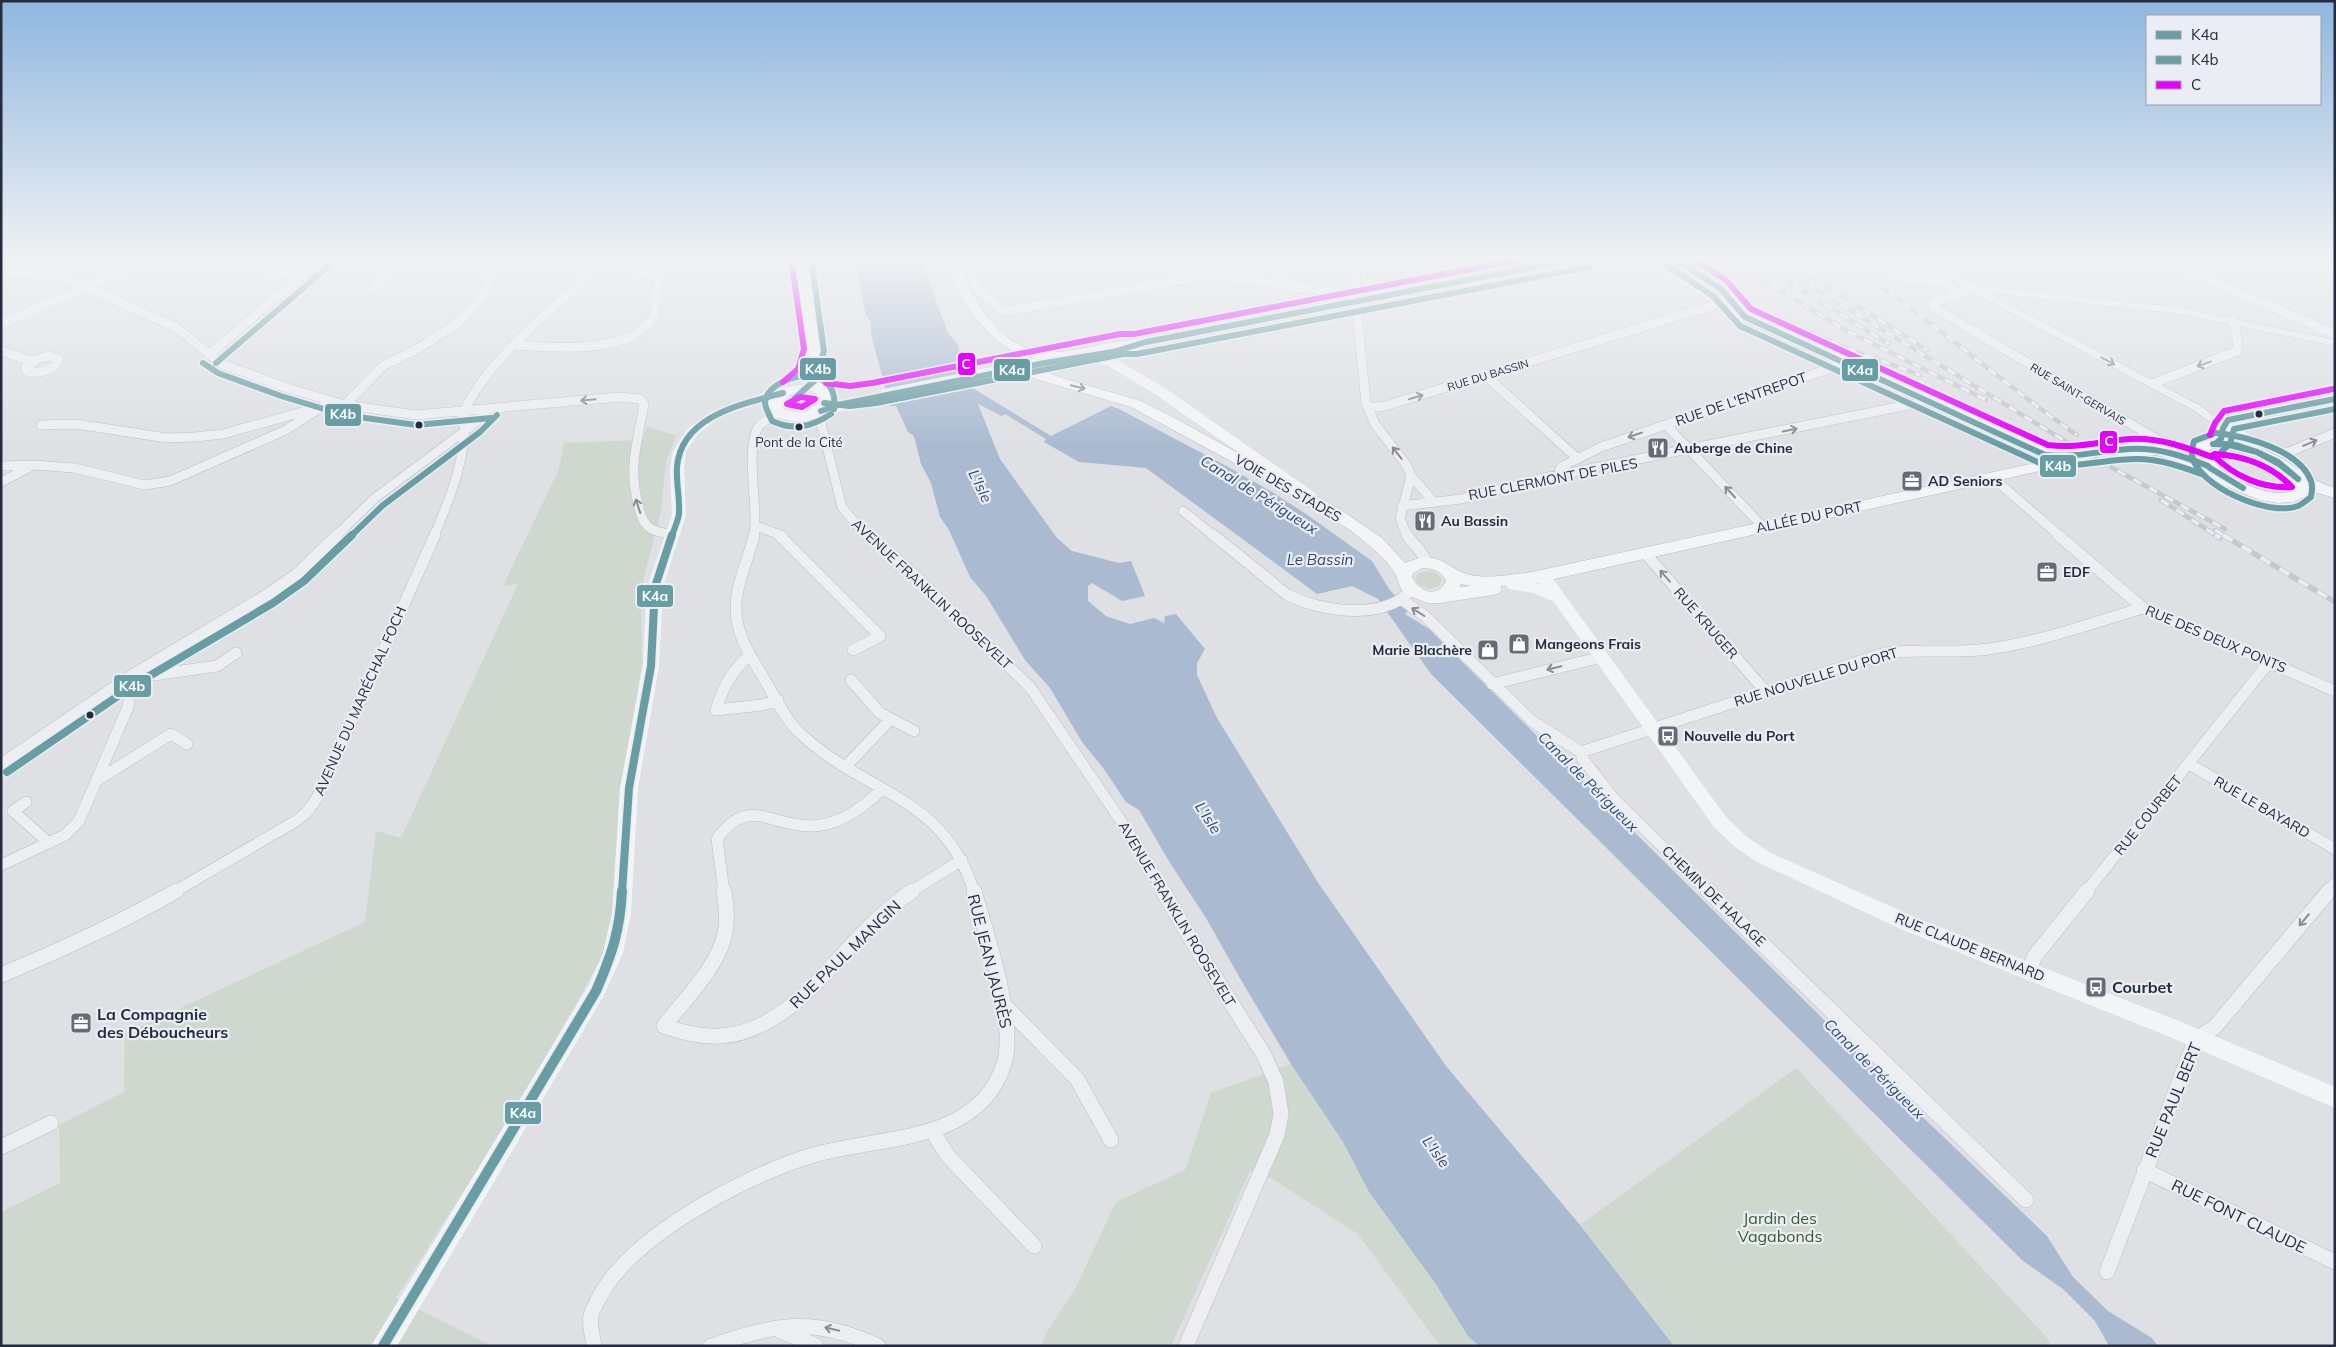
<svg xmlns="http://www.w3.org/2000/svg" width="2336" height="1347" viewBox="0 0 2336 1347" font-family="Mulish,sans-serif">
	<style>
		.green { fill: #ced8ce }
		.water { fill: #aabbd1 }
		.lines { fill: none; stroke-linecap: round; stroke-linejoin: round }
		.minor-far2-casing { stroke: #bcbec2; stroke-width: 10 }
		.minor-far1-casing { stroke: #bcbec2; stroke-width: 12 }
		.minor-casing { stroke: #bcbec2; stroke-width: 16 }
		.tertiary-casing { stroke: #bcbec2; stroke-width: 1 }
		.primary-casing { stroke: #babdc2; stroke-width: 1 }
		.minor-far2 { stroke: #edeef1; stroke-width: 9 }
		.minor-far1 { stroke: #edeef1; stroke-width: 11 }
		.minor { stroke: #edeef1; stroke-width: 15 }
		.tertiary { fill: #edeef1; fill-rule: evenodd }
		.secondary { fill: #f2f4f5; fill-rule: evenodd }
		.primary { fill: #f2f4f5; fill-rule: evenodd }
		.rail-far1-casing { stroke: #c6c8cc; stroke-width: 4.5 }
		.rail-casing { stroke: #c6c8cc; stroke-width: 5.5 }
		.rail-far1 { stroke: #eaeef4; stroke-width: 3; stroke-dasharray: 9; stroke-linecap: butt }
		.rail { stroke: #eaeef4; stroke-width: 4; stroke-dasharray: 11; stroke-linecap: butt }
		.primary-bridge-casing { stroke: #babdc2; stroke-width: 15; stroke-linecap: butt }
		.secondary-bridge { stroke: #f2f4f5; stroke-width: 13 }
		.primary-bridge { stroke: #f2f4f5; stroke-width: 14 }
		.bus-1-far2-casing { stroke: #eaeef4; stroke-width: 9 }
		.bus-1-far1-casing { stroke: #eaeef4; stroke-width: 11 }
		.bus-1-casing { stroke: #eaeef4; stroke-width: 14 }
		.bus-2-far1-casing { stroke: #eaeef4; stroke-width: 9 }
		.bus-2-casing { stroke: #eaeef4; stroke-width: 11 }
		.bus-3-casing { stroke: #eaeef4; stroke-width: 9 }
		.bus-1-far2 { stroke: #689da3; stroke-width: 6 }
		.bus-1-far1 { stroke: #689da3; stroke-width: 8 }
		.bus-1 { stroke: #689da3; stroke-width: 10 }
		.bus-2-far1 { stroke: #689da3; stroke-width: 6 }
		.bus-2 { stroke: #689da3; stroke-width: 8 }
		.bus-3 { stroke: #e700ff; stroke-width: 6 }
		.oneway { stroke: #888d97 }
		.oneway2 { stroke: #8b9099 }
		.bus-dot { fill: #242c3d; stroke: #eaeef4; stroke-width: 2 }
		.labels { text-anchor: middle; stroke-width: 4.5; stroke-linejoin: round; paint-order: stroke }
		.far-street-label { font-size: 11px; fill: #242c3d; stroke: #eaeef4 }
		.bus-label { font-size: 13px; fill: #242c3d; stroke: #eaeef4 }
		.street-label { font-size: 14px; fill: #242c3d; stroke: #eaeef4 }
		.poi-label { font-size: 14px; font-weight: bold; fill: #242c3d; stroke: #eaeef4; text-anchor: start }
		.water-label { font-size: 15px; font-style: italic; fill: #2d4973; stroke: #eaeef4 }
		.near-street-label { font-size: 16px; fill: #242c3d; stroke: #eaeef4 }
		.near-poi-label { font-size: 16px; font-weight: bold; fill: #242c3d; stroke: #eaeef4; text-anchor: start }
		.near-park-label { font-size: 16px; fill: #375a31; stroke: #eaeef4 }
		.line-badge { stroke: #eaeef4; stroke-width: 2 }
		.badge-label { font-size: 14px; text-anchor: middle; font-weight: bold; fill: #fff }
	</style>
	<rect width="100%" height="100%" fill="#dee0e4"/>
	<path class="green" d="M647,426L676,436L666,462L661,510L641,589L642,663L620,797L613,914L602,957L527,1091L396,1298L492,1346H1V1212L60,1183L59,1125L124,1092L125,1034L365,922L376,831L401,838L518,584L503,586L559,469L564,443L643,440Z
		M1429,571L1435,572L1442,579L1439,586L1429,589L1418,584L1416,576L1419,573Z
		M1291,1064L1343,1142L1369,1192L1435,1283L1468,1335L1479,1346H1440L1358,1234L1271,1178L1250,1171L1171,1346H1041L1048,1330L1076,1287L1116,1202L1185,1170L1211,1093Z
		M1796,1068L2049,1340L2050,1346H1674L1580,1225Z"/>
	<path class="water" d="M853,257H920L948,333L958,345L964,371L971,387L1051,436L1111,406L1119,409L1228,467L1272,492L1306,514L1372,561L1389,589L1408,611L1405,614L1429,629L1908,1103L2047,1236L2073,1277L2108,1311L2152,1338L2158,1346H2109L2095,1321L2063,1289L2023,1261L1431,674L1378,599L1352,586L1317,594L1146,468L1079,462L1044,442L1046,439L1005,414L1002,416L978,404L1000,459L1057,538L1072,551L1119,563L1131,561L1145,596L1122,601L1092,583L1088,586V601L1106,616L1130,624L1154,618L1164,623L1165,616L1176,614L1205,649L1197,663V675L1217,718L1319,884L1446,1066L1580,1225L1674,1346H1479L1468,1336L1435,1283L1369,1192L1343,1142L1291,1064L1241,980L1206,918L1170,863L1139,810L1126,802L1104,769L1082,742L1050,688L1025,660L986,596L970,577L949,530L940,517L931,483L921,464L914,436L908,432L896,406H890L889,402L871,334V322L866,316L857,272L853,265Z"/>
	<g class="lines">
		<g class="minor-far2-casing">
			<path id="minor-far2" d="M224,257L266,270L303,275
				M688,257L703,266L704,270
				M965,257L977,288L1002,310L1007,311L1213,275L1355,295
				M1195,257L1203,277
				M1355,257L1356,303L1366,403L1375,424L1407,466L1411,476L1400,518L1407,536
				M2156,257L2335,334
				M2304,257L2335,268
				M316,263L393,270L373,288
				M1939,268L1960,257
				M1,271L60,276L175,327L222,364L284,387L345,405L416,415L619,397L640,399L644,404C638,441 628,465 638,504C640,512 642,522 650,528C656,532 665,533 672,535
				M1893,277L1943,282L1960,293
				M1278,284L1288,265V257
				M1973,288L1934,303L1933,307L2163,443
				M1,324L135,266L174,257
				M513,345C550,347 632,356 653,317C656,311 655,304 656,298C657,290 658,283 657,275L561,257
				M1,351L32,361
				M209,355L323,257
				M49,356L59,359C53,372 39,374 26,371V367L37,359Z
				M1486,376L1578,459
				M2152,384L2237,351L2238,344L2233,320
				M345,405L383,366L419,348L455,325L476,304L488,288L490,257
				M1369,408L1385,406L1721,303
				M464,411C489,358 558,304 602,264
				M814,414L820,419L842,507L857,525L870,536
				M41,425L76,424L167,438L195,437L223,434L309,410
				M1666,425L1763,527
				M2286,453L2335,433
				M1,466L34,465L74,468L145,485L170,481L286,430L329,402
				M1558,475L1561,467L1601,447L1846,363
				M1411,476L1433,501
				M1992,477L2060,536
				M1,482L30,467
				M1402,506L1461,499L1539,479L1918,403L1924,398
				M1183,511L1214,536
				M756,526L783,536
				M336,536L375,498L474,424L490,408
				M434,536C451,496 468,454 464,411
				M754,536C759,508 744,447 759,426C764,420 773,417 779,413"/>
		</g>
		<g class="minor-far1-casing">
			<path id="minor-far1" d="M754,535C749,559 736,583 736,608C736,634 749,654 762,675C774,695 784,719 802,735C867,795 944,795 974,892
				M779,535L880,636L853,650
				M868,535L905,566L1030,687L1138,846L1164,892
				M1213,535C1230,548 1247,562 1264,576C1272,582 1280,590 1288,595C1321,612 1384,621 1411,590
				M1407,535C1412,544 1424,552 1426,562
				M2058,535L2143,608L2335,691
				M1645,553L1766,692
				M1401,599L1426,617L1532,721L1581,752
				M750,655C732,670 722,688 716,710L762,705L778,700
				M132,678L217,666L236,653
				M851,680L880,713L914,731
				M1492,684L1602,657
				M1581,752L1582,758L1614,799L1709,892
				M1581,752L1885,653C1919,648 1954,654 1988,649C2041,642 2092,623 2143,608
				M1,764L129,677L268,594L298,573L337,535
				M2189,764L2335,849
				M845,767L890,720
				M96,781L171,734L187,744
				M26,802L13,811L49,843
				M1,865L65,835L79,821L128,707L132,678L129,677
				M174,892L296,821L307,812L317,798L435,535
				M724,892L717,839C749,795 769,826 811,826C839,826 863,808 882,789
				M910,892L962,860
				M2086,892L2270,661
				M2328,892L2335,883"/>
		</g>
		<g class="minor-casing">
			<path id="minor" d="M724,891C726,904 728,920 725,933C719,966 684,1000 664,1026C683,1033 700,1037 720,1036C781,1033 824,973 863,933C878,918 895,903 912,891
				M1163,891L1189,936L1264,1055L1276,1082L1281,1114L1277,1135L1186,1346
				M1708,891L2026,1200
				M2030,970L2034,957L2087,891
				M1,975C61,950 120,923 176,891
				M1005,1006L1077,1079L1111,1140
				M933,1132L948,1156L1034,1246
				M1,1147L51,1123
				M2144,1170L2335,1262
				M2107,1272L2196,1038L2214,1028L2329,891
				M779,1330L816,1346
				M594,1346C593,1337 589,1325 591,1316C591,1312 595,1306 597,1302C626,1238 745,1176 810,1156C877,1135 978,1146 1004,1064C1017,1024 986,932 974,891
				M711,1346C776,1324 814,1316 878,1346"/>
		</g>
		<g class="tertiary-casing">
			<path id="tertiary" d="M1914,257H1926L1975,285L2181,308L2335,340V346L2181,314L1988,293L2201,406L2227,426L2229,428L2223,431L2193,410L1979,296Z"/>
		</g>
		<g class="primary-casing">
			<path id="primary" d="M944,257H956C970,292 989,333 1026,348C1054,359 1087,346 1115,342C1266,320 1417,286 1566,257H1593L1587,261L1135,348C1109,349 1085,358 1060,360C997,364 963,309 944,257Z
				M1625,257H1646L1665,262L1750,314L2035,443L2079,450L2081,454L2091,455L2093,458L2086,463L2049,469L1532,584L1500,586L1502,589L1500,593L1494,595L1439,603H1427L1410,596L1401,589L1396,575L1387,562L1370,546L1350,530L1304,501L1131,407L1036,379L1021,372L1005,360L1007,357H1017L1031,366L1062,378L1141,401L1169,415L1338,508L1382,538L1405,563C1444,546 1446,573 1477,576C1495,578 1515,574 1532,572L2063,457L2025,449L1740,320L1657,268L1627,260ZM1422,568C1433,568 1442,571 1446,581C1438,599 1419,592 1412,577L1413,573ZM1461,584L1471,586L1459,587Z
				M2217,438C2240,439 2263,447 2284,460C2304,472 2310,480 2335,488V498L2310,491L2308,495L2293,502L2278,503L2260,500L2237,491L2220,483L2204,470L2157,455L2118,456L2111,451L2118,446L2158,445L2195,457L2194,448C2199,440 2208,438 2217,438ZM2212,448C2235,448 2291,464 2295,490C2272,502 2213,475 2209,450Z"/>
		</g>
		<use href="#minor-far2" class="minor-far2"/>
		<use href="#minor-far1" class="minor-far1"/>
		<use href="#minor" class="minor"/>
		<use href="#tertiary" class="tertiary"/>
		<path class="secondary" d="M795,257H807L820,350L825,367L826,388L835,397L832,404L886,391L893,395L891,398L804,421H791L774,416L768,405L770,400L720,417L698,434L686,451L684,469L686,515L663,587L659,666L638,788L631,913L623,953L603,997L397,1346H371L589,985L603,953L612,913L620,788L643,666L647,587L672,515L670,469L673,451L688,428L711,412L786,387L813,384V367L808,350ZM805,391H813L821,397L819,404L804,413L784,410L782,405C785,394 795,392 805,391Z
			M1135,340L1141,344L1139,347L1105,357L1115,359L1165,388L1315,493L1317,496L1315,499H1305L1155,394L1107,365L1085,360L1045,367L1039,363L1045,359L1110,349Z
			M2335,395V403L2252,419L2246,432L2261,450L2259,453H2249L2237,442L2232,432L2236,423H2233C2227,433 2230,444 2216,447L2209,443C2215,435 2217,426 2223,417Z
			M2143,441L2183,444L2190,448L2183,452L2143,449L2118,455L2111,451L2113,448Z
			M1543,571L1548,572L1726,817L1747,837L1769,852L1917,918L2179,1021L2335,1087V1108L2165,1035L1903,930L1757,862L1735,847L1714,827L1554,602L1534,593L1509,589L1506,585L1509,581L1514,580L1540,584L1535,576L1538,572Z"/>
		<use href="#primary" class="primary"/>
		<g class="rail-far1-casing">
			<path id="rail-far1" d="M1725,257L1845,330L1986,400
				M1748,257L1889,344
				M1763,257L2083,452L2225,529
				M1802,271L1927,350
				M1874,282C1944,330 2007,387 2077,435
				M1765,313L1836,344L1920,375
				M2161,500L2217,536
				M2215,530L2225,536"/>
		</g>
		<g class="rail-casing">
			<path id="rail" d="M2215,535L2220,538
				M2223,535L2335,602"/>
		</g>
		<use href="#rail-far1" class="rail-far1"/>
		<use href="#rail" class="rail"/>
		<g class="primary-bridge-casing">
			<path id="primary-bridge" d="M2077,452L2111,445"/>
		</g>
		<path class="secondary-bridge" d="M886,395L1045,363"/>
		<use href="#primary-bridge" class="primary-bridge"/>
		<g class="bus-1-far2-casing">
			<path id="bus-1-far2" d="M1671,257L1720,288L1745,317L2045,455C2074,458 2101,451 2129,449C2157,447 2183,456 2208,466
				M821,411L838,405L1045,363L1113,352L1146,342L1586,257
				M2216,443L2221,439L2223,428L2228,420L2335,399
				M2213,444H2226L2257,452
				M2213,444L2236,445L2257,452
				M2257,452L2278,462L2298,479
				M2257,452L2279,464L2298,479
				M2210,468L2243,488
				M2210,468L2243,488
				M672,536C674,529 678,521 679,514C680,498 676,483 677,467C681,416 742,404 783,393"/>
		</g>
		<g class="bus-1-far1-casing">
			<path id="bus-1-far1" d="M622,892L629,788L651,666L655,587L672,535"/>
		</g>
		<g class="bus-1-casing">
			<path id="bus-1" d="M383,1346L596,991C612,954 620,931 622,891"/>
		</g>
		<g class="bus-2-far1-casing">
			<path id="bus-2-far1" d="M1666,265L1713,296L1740,326L2042,464C2075,469 2105,459 2137,459C2160,459 2183,467 2204,475
				M203,363L218,373L281,396L344,415L416,425L491,418
				M216,363L330,265
				M795,398L815,380L824,351L811,257
				M824,403L850,406L876,403L1123,354H1137L1589,267
				M831,414C811,427 794,431 772,421C770,416 765,408 765,403C765,376 841,357 834,409
				M2213,434L2194,441C2193,445 2191,452 2192,456C2199,487 2269,517 2298,506C2302,504 2307,500 2311,497C2312,492 2313,486 2311,481C2300,450 2245,436 2216,433
				M2222,451L2230,444L2234,429L2335,409
				M351,536L382,506L480,432L497,415"/>
		</g>
		<g class="bus-2-casing">
			<path id="bus-2" d="M7,772L134,685L273,603L304,581L352,535"/>
		</g>
		<g class="bus-3-casing">
			<path id="bus-3" d="M1690,257L1726,280L1751,309L2048,445C2076,449 2101,441 2129,439C2158,437 2185,447 2212,457
				M783,382L798,369L804,349L791,258
				M826,383L850,386L872,383L1120,334H1134L1533,257
				M800,397L815,399L802,407L787,404Z
				M2210,435L2215,423L2224,411L2333,389
				M2215,454C2245,456 2271,465 2292,487C2262,489 2234,476 2213,455Z"/>
		</g>
		<use href="#bus-1-far2" class="bus-1-far2"/>
		<use href="#bus-1-far1" class="bus-1-far1"/>
		<use href="#bus-1" class="bus-1"/>
		<use href="#bus-2-far1" class="bus-2-far1"/>
		<use href="#bus-2" class="bus-2"/>
		<use href="#bus-3" class="bus-3"/>
	</g>
	<defs><path id="oneway-shaft" d="M-6 0H5M1.5-3L5.5 0L1.5 3" fill="none" stroke-width="1.6" stroke-linecap="round" stroke-linejoin="round" transform="scale(1.25)"/></defs>
	<g class="oneway">
		<use href="#oneway-shaft" transform="translate(2108 361) rotate(28)"/>
		<use href="#oneway-shaft" transform="translate(2204 364) rotate(160)"/>
		<use href="#oneway-shaft" transform="translate(1416 397) rotate(-17)"/>
		<use href="#oneway-shaft" transform="translate(588 400) rotate(175)"/>
		<use href="#oneway-shaft" transform="translate(1790 430) rotate(-12)"/>
		<use href="#oneway-shaft" transform="translate(1635 435) rotate(161)"/>
		<use href="#oneway-shaft" transform="translate(2310 443) rotate(-23)"/>
		<use href="#oneway-shaft" transform="translate(1397 453) rotate(-128)"/>
		<use href="#oneway-shaft" transform="translate(1730 492) rotate(-133)"/>
		<use href="#oneway-shaft" transform="translate(638 506) rotate(-108)"/>
		<use href="#oneway-shaft" transform="translate(1665 576) rotate(-131)"/>
		<use href="#oneway-shaft" transform="translate(1418 612) rotate(-148)"/>
		<use href="#oneway-shaft" transform="translate(1554 668) rotate(167)"/>
		<use href="#oneway-shaft" transform="translate(2304 920) rotate(130)"/>
		<use href="#oneway-shaft" transform="translate(832 1329) rotate(-167)"/>
	</g>
	<use class="oneway2" href="#oneway-shaft" transform="translate(1078 387) rotate(14)"/>
	<linearGradient id="sky" x2="0" y2="1"><stop stop-color="#8fb7df"/><stop offset="0.58" stop-color="#f0f1f3"/><stop offset="1" stop-color="#f0f1f3" stop-opacity="0"/></linearGradient>
	<rect width="2336" height="446" fill="url(#sky)"/>
	<defs>
		<g id="restaurant-square" transform="scale(1.125)"><rect x="-9" y="-9" width="18" height="18" rx="4" fill="#656b77" stroke="#eaeef4"/><path d="M-5-6h1v4h1v-4h1v4h1v-4h1v5L-1.5 .5V6h-2V.5L-5-1ZM5-6V6H3V1.5H1.5Q1.5-4 5-6Z" fill="#fff"/></g>
		<g id="office-square" transform="scale(1.125)"><rect x="-9" y="-9" width="18" height="18" rx="4" fill="#656b77" stroke="#eaeef4"/><path d="M-6-3h4V-5.5h4V-3h4V5H-6ZM-1-4.5V-3h2v-1.5ZM-6 0V1H6V0Z" fill="#fff"/></g>
		<g id="shop-square" transform="scale(1.125)"><rect x="-9" y="-9" width="18" height="18" rx="4" fill="#656b77" stroke="#eaeef4"/><path d="M-5-2.5h2.3a2.7 3.5 0 0 1 5.4 0H5L5.5 6h-11ZM-1.5-2.5h3a1.5 2.3 0 0 0-3 0Z" fill="#fff"/></g>
		<g id="bus-square" transform="scale(1.125)"><rect x="-9" y="-9" width="18" height="18" rx="4" fill="#656b77" stroke="#eaeef4"/><path d="M-5-6H5V4H4V6H2V4H-2V6H-4V4H-5ZM-3.5-4V0h7V-4ZM-3.5 1.2v1.5H-2V1.2ZM2 1.2v1.5H3.5V1.2Z" fill="#fff"/></g>
	</defs>
	<g fill-rule="evenodd">
		<use href="#restaurant-square" x="1658" y="448"/>
		<use href="#office-square" x="1912" y="481"/>
		<use href="#restaurant-square" x="1425" y="521"/>
		<use href="#office-square" x="2047" y="572"/>
		<use href="#shop-square" x="1519" y="644"/>
		<use href="#shop-square" x="1488" y="650"/>
		<use href="#bus-square" x="1668" y="736"/>
		<use href="#bus-square" x="2096" y="987"/>
		<use href="#office-square" x="81" y="1023"/>
	</g>
	<g class="bus-dot">
		<circle cx="2259" cy="414" r="4.5"/>
		<circle cx="419" cy="425" r="4.5"/>
		<circle cx="799" cy="427" r="4.5"/>
		<circle cx="90" cy="715" r="4.5"/>
	</g>
	<g class="labels">
		<g class="far-street-label">
			<text transform="translate(1488 375) rotate(-17)" y="4">RUE DU BASSIN</text>
			<text transform="translate(2078 394) rotate(31)" y="4">RUE SAINT-GERVAIS</text>
		</g>
		<g class="bus-label">
			<text x="799" y="447">Pont de la Cité</text>
		</g>
		<g class="street-label">
			<text transform="translate(1741 399) rotate(-19)" y="5">RUE DE L'ENTREPOT</text>
			<text transform="translate(1553 479) rotate(-11)" y="5">RUE CLERMONT DE PILES</text>
			<text transform="translate(1288 488) rotate(30)" y="5">VOIE DES STADES</text>
			<text transform="translate(1809 517) rotate(-12)" y="5">ALLÉE DU PORT</text>
			<text transform="translate(932 594) rotate(43)" y="5">AVENUE FRANKLIN ROOSEVELT</text>
			<text transform="translate(1706 623) rotate(49)" y="5">RUE KRUGER</text>
			<text transform="translate(2216 639) rotate(23)" y="5">RUE DES DEUX PONTS</text>
			<text transform="translate(1816 677) rotate(-17)" y="5">RUE NOUVELLE DU PORT</text>
			<text transform="translate(360 701) rotate(-66)" y="5">AVENUE DU MARÉCHAL FOCH</text>
			<text transform="translate(2262 807) rotate(30)" y="5">RUE LE BAYARD</text>
			<text transform="translate(2148 815) rotate(-51)" y="5">RUE COURBET</text>
			<text transform="translate(1714 896) rotate(44)" y="5">CHEMIN DE HALAGE</text>
			<text transform="translate(1177 914) rotate(59)" y="5">AVENUE FRANKLIN ROOSEVELT</text>
			<text transform="translate(1970 947) rotate(22)" y="5">RUE CLAUDE BERNARD</text>
		</g>
		<g class="poi-label">
			<text x="1674" y="453">Auberge de Chine</text>
			<text x="1928" y="486">AD Seniors</text>
			<text x="1441" y="526">Au Bassin</text>
			<text x="2063" y="577">EDF</text>
			<text x="1535" y="649">Mangeons Frais</text>
			<text x="1472" y="655" text-anchor="end">Marie Blachère</text>
			<text x="1684" y="741">Nouvelle du Port</text>
		</g>
		<g class="water-label">
			<text transform="translate(980 486) rotate(64)" y="5">L'Isle</text>
			<text transform="translate(1259 495) rotate(32)" y="5">Canal de Périgueux</text>
			<text x="1320" y="565">Le Bassin</text>
			<text transform="translate(1588 782) rotate(45)" y="5">Canal de Périgueux</text>
			<text transform="translate(1208 818) rotate(57)" y="5">L'Isle</text>
			<text transform="translate(1874 1069) rotate(45)" y="5">Canal de Périgueux</text>
			<text transform="translate(1436 1152) rotate(54)" y="5">L'Isle</text>
		</g>
		<g class="near-street-label">
			<text transform="translate(845 954) rotate(-44)" y="6">RUE PAUL MANGIN</text>
			<text transform="translate(990 961) rotate(76)" y="6">RUE JEAN JAURÈS</text>
			<text transform="translate(2173 1100) rotate(-68)" y="6">RUE PAUL BERT</text>
			<text transform="translate(2239 1216) rotate(26)" y="6">RUE FONT CLAUDE</text>
		</g>
		<g class="near-poi-label">
			<text x="2112" y="993">Courbet</text>
			<text x="97" y="1020">La Compagnie<tspan x="97" dy="18">des Déboucheurs</tspan></text>
		</g>
		<g class="near-park-label">
			<text x="1780" y="1224">Jardin des<tspan x="1780" dy="18">Vagabonds</tspan></text>
		</g>
	</g>
	<g class="line-badge">
		<rect x="957" y="352" width="19" height="24" rx="5" fill="#e700ff"/>
		<rect x="799" y="357" width="38" height="24" rx="5" fill="#689da3"/>
		<rect x="993" y="358" width="38" height="24" rx="5" fill="#689da3"/>
		<rect x="1841" y="358" width="38" height="24" rx="5" fill="#689da3"/>
		<rect x="324" y="403" width="38" height="24" rx="5" fill="#689da3"/>
		<rect x="2099" y="430" width="19" height="24" rx="5" fill="#e700ff"/>
		<rect x="2039" y="454" width="38" height="24" rx="5" fill="#689da3"/>
		<rect x="636" y="584" width="38" height="24" rx="5" fill="#689da3"/>
		<rect x="113" y="674" width="39" height="24" rx="5" fill="#689da3"/>
		<rect x="504" y="1101" width="38" height="24" rx="5" fill="#689da3"/>
	</g>
	<g class="badge-label">
		<text x="966" y="369">C</text>
		<text x="818" y="374">K4b</text>
		<text x="1012" y="375">K4a</text>
		<text x="1860" y="375">K4a</text>
		<text x="343" y="419">K4b</text>
		<text x="2109" y="446">C</text>
		<text x="2058" y="471">K4b</text>
		<text x="655" y="601">K4a</text>
		<text x="132" y="691">K4b</text>
		<text x="523" y="1118">K4a</text>
	</g>
	<rect width="2336" height="1347" fill="none" stroke="#242c3d" stroke-width="5"/>
	<rect x="2146" y="15" width="175" height="90" fill="#eaeef4" stroke="#9ba0ab"/>
	<rect x="2156" y="31" width="25" height="8" fill="#689da3" stroke="#9ba0ab"/>
	<text x="2191" y="40" font-size="15" fill="#242c3d">K4a</text>
	<rect x="2156" y="56" width="25" height="8" fill="#689da3" stroke="#9ba0ab"/>
	<text x="2191" y="65" font-size="15" fill="#242c3d">K4b</text>
	<rect x="2156" y="81" width="25" height="8" fill="#e700ff" stroke="#9ba0ab"/>
	<text x="2191" y="90" font-size="15" fill="#242c3d">C</text>
</svg>
